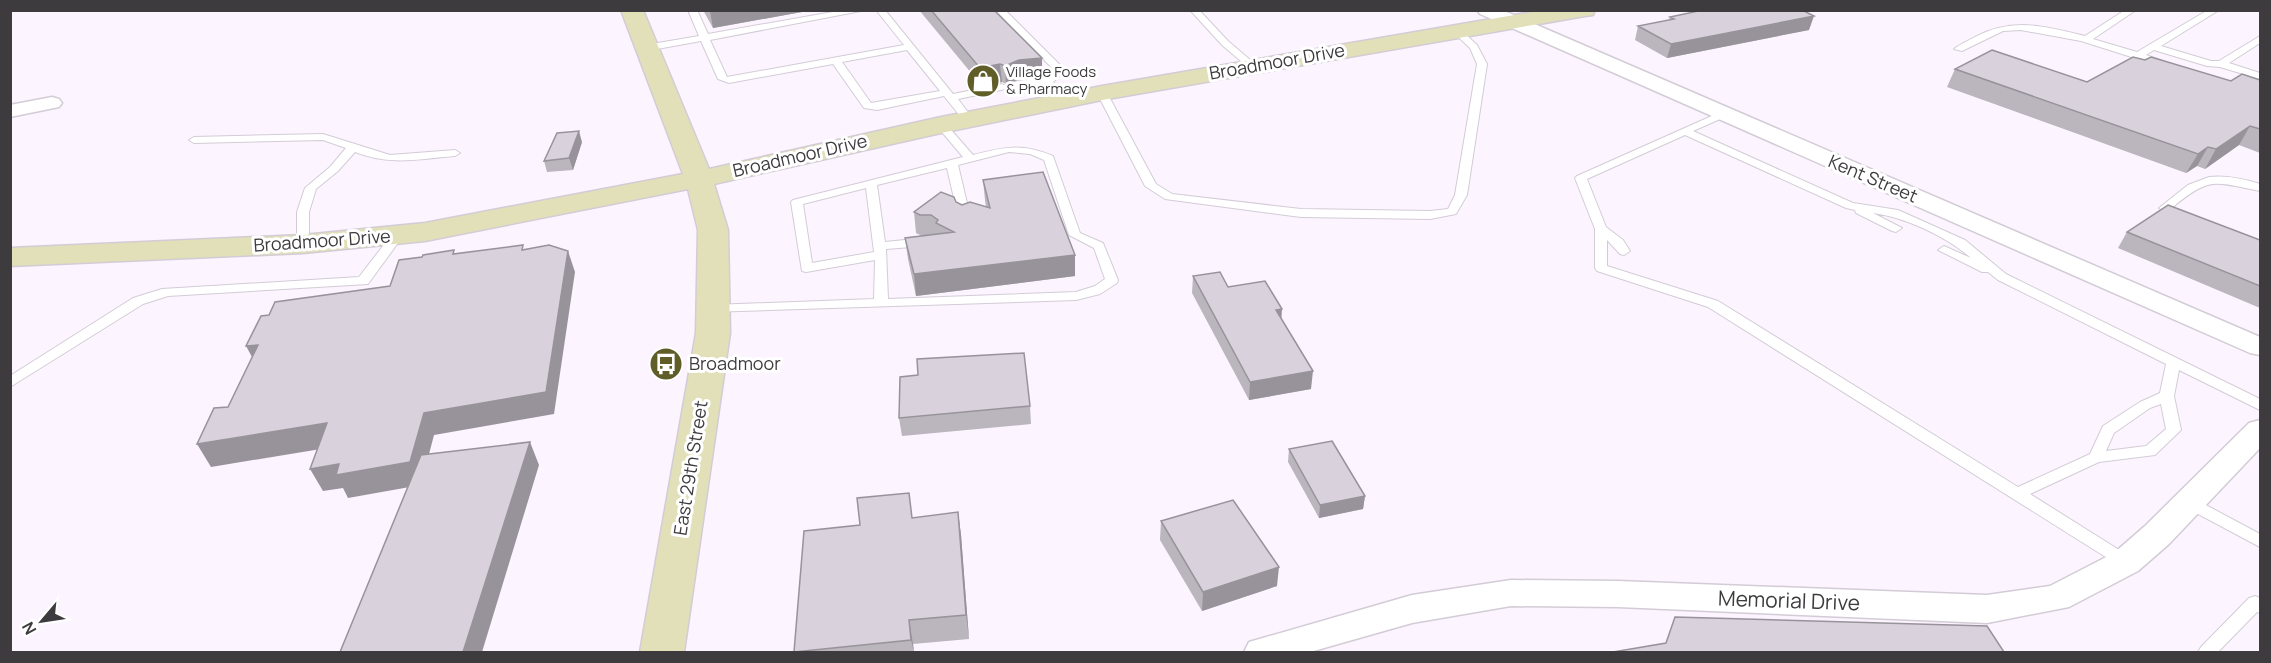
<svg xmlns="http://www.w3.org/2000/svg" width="2271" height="663" viewBox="0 0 2271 663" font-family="Manrope,sans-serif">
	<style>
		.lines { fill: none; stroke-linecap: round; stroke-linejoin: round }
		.lane-casing { stroke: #d3ccd6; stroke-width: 2 }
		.street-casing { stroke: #d3ccd6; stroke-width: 3 }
		.secondary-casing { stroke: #d3ccd6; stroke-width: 3 }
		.lane { fill: #fff; fill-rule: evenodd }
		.street { fill: #fff; fill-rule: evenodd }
		.secondary { fill: #e2e0b8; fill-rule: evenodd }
		.wall { fill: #bbb5bd }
		.shaded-wall { fill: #98939a }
		.building { fill: #d9d2dc; stroke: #98939a; stroke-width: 1.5 }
		.labels { text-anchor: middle; stroke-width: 6; stroke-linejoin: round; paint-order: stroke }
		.far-poi-label { font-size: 15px; fill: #3e3b3f; stroke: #fff; text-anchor: start }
		.street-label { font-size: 18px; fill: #3e3b3f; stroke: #fff }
		.poi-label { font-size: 18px; fill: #3e3b3f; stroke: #fff; text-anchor: start }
		.near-street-label { font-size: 21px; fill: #3e3b3f; stroke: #fff }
	</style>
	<rect width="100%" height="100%" fill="#fcf4ff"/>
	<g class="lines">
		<g class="lane-casing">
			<path id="lane" d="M688,10H697L708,34L844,10H866L710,40L727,77L904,45L876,10H885L953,94L1002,84L1007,87L1006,89L958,99L973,119L968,122L964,121L944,96L877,110L864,108L833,64L729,83L718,79L701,41L646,51L641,48L646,45L699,36ZM907,50L940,91L871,103L842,62Z
				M995,10H1005L1062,67L1063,73L1053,82L1068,99V103H1060L1044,85L1010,87L1009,85C1023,75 1043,86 1054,70Z
				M1190,10H1199L1228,41L1255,64V68H1249L1222,45Z
				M2125,10H2136L2093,39L2137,52L2208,10H2219L2161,46L2211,61H2219L2260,36V43L2229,63L2260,73V79L2220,67L2207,66L2154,50L2146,55L2166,62V66L2163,67L2081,41L2021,30L2003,31L1962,51L1954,49C1960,44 1968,41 1975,37C2013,17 2045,26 2085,36Z
				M1455,30H1461L1477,45L1487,64L1467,195L1456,214L1430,219L1301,217L1165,199L1145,186L1097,93L1098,91H1106L1156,184L1172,194L1301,209L1430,211L1448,209L1455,195L1477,64L1470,48L1455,34Z
				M1723,111L1727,112V116L1693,131L1853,203L1898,210L1965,240L2006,274L2260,399V410L2179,370L2174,396L2181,430L2155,455L2099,462L2030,494L2132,558L2134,562L2132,566L2126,568L2120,566L1708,307L1597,271L1595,268V229L1575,178L1577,176ZM1685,135L1846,208L1855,210L1856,213L1892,231L1896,232L1902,228L1873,213C1905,217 1947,237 1971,258L1944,246L1938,250L1982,272H1988L1998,280L2166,364L2160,393L2140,402L2103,426L2090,454L2018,487L1718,301L1607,266V240L1620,254L1624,255L1630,251L1623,240L1606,227L1587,179ZM2161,404L2166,429L2146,446L2106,451L2114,433L2150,408Z
				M941,122L945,123L973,155C1005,147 1021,143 1053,156L1080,233L1103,243L1118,280L1117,283L1100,294L1076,300L708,312L706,309L708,306L713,305L874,299L875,260L806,272L802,271L791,202L793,200L963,157L936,125ZM1009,152L1030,154L1044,160L1069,235L1094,248L1105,279L1095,286L1076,292L888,299L886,249L924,246L930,242L924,238L885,242L877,185L947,168L959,220L965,224L969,223L971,220L958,165ZM866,188L874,252L812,263L803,204Z
				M323,134L390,155L455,150L460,153L455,156C418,159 391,166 355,152L338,171L316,189L309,212V244L303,248L297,244V212L305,188L330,167L346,148L323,140L194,143L189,140L194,137Z
				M2209,177C2227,175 2244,179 2260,184V191C2216,183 2211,175 2173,207L2182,213L2180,216H2172L2159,208L2188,185Z
				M397,232L403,236L368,284L168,296L143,304L10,387V376L133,298L162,289L359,277L393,233Z
				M2189,496L2260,534V547L2183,506L2181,502L2183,498Z
				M2255,596L2260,598V613L2257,612L2218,652H2198L2201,647L2249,598Z"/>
		</g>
		<g class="street-casing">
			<path id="street" d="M1477,10H1502L2260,337V355L2250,353L1480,14Z
				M52,97L59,99L62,103L59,107L10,117V105Z
				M2260,420V448L2169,544L2138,571L2069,607L1987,623L1618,607L1511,606L1412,623L1310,652H1244L1249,642L1412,595L1511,580L1618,581L1987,595L2050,586L2114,553L2145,526L2249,423Z"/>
		</g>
		<g class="secondary-casing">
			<path id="secondary" d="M621,10H643L709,169L941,117L1102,86L1544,10H1595L1593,15L1585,16L1102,100L941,133L714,184L728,230L730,333L684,652H640L696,333L698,230L688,189L425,241L303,253L10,266V248L303,235L425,223L683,174Z"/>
		</g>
		<use href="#lane" class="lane"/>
		<use href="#street" class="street"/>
		<use href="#secondary" class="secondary"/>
	</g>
	<path class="wall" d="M703,10H813L713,28Z
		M919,10H994L1042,76L1020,79L1006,84L1002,82L982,86Z
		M1670,17L1809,30L1667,58L1635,40L1638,26L1669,20Z
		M2145,60L2231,81L2260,80V153L2239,145L2205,169L2197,166L2186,173L1947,87L1955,69L2087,82Z
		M582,142L573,170L547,172L544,161Z
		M983,180L1075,255V276L916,296L908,259L905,238L922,236L916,233L914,212L956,202L962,205L986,207L985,200Z
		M2127,232L2260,240V308L2118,248Z
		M1193,276L1228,287L1281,318L1311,389L1249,400L1192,293Z
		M918,375L1030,406L1031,424L902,436L899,418Z
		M1289,449L1365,496L1363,509L1319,518L1288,462Z
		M958,512L961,535L969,639L913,644L914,652H794L804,531L860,525Z
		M1161,521L1277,586L1202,611L1160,540Z"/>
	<path class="shaded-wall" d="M813,10L713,28L710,11Z
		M1814,16L1809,30L1667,58L1671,44Z
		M1042,58V76L1020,79L1006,84L1005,66L1019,60Z
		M1000,64L1002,82L982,86L980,68Z
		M2250,126L2239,145L2205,169L2216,149Z
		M579,131L582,142L573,170L569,158Z
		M2208,147L2197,166L2186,173L2198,154Z
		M568,251L575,272L554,414L434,435L421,485L348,498L343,488L323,491L310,469Z
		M1075,255V276L916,296L914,274Z
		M1282,309L1281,326L1276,310Z
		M258,345V368L246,346Z
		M1313,371L1311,389L1249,400L1250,382Z
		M327,423L339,446L211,467L197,444Z
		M530,442L539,465L482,652H463Z
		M1365,496L1363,509L1319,518L1320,505Z
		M958,512L961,535L969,639L966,615Z
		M1279,567L1277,586L1202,611L1203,592Z
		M909,620L913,644L914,652L911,640Z"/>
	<path class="building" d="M931,10H994L1042,58L1019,60L1005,66L1000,64L980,68Z
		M1703,10H1802L1814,16L1671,44L1638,26L1674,19L1670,17Z
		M1992,50L2087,82L2133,57L2145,60L2151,57L2231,81L2242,74L2260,80V129L2250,126L2216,149L2208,147L2198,154L1955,69Z
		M579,131L569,158L544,161L557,133Z
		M1043,172L1075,255L914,274L905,238L954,232L936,223L938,220L931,215H920L914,212L941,192L954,197L956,202L962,205L970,202L990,208L983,180Z
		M2168,205L2260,240V286L2127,232Z
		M523,245L522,250L549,245L568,251L546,392L424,413L410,462L336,475L339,464L310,469L327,423L197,444L214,408L228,407L258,345L246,346L261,316L269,315L275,302L390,286L399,260L422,257L423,255L454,250L453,254Z
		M1220,272L1228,287L1265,281L1282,309L1276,310L1313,371L1250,382L1193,276Z
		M1024,353L1030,406L899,418L900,377L918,375L917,359Z
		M1332,441L1365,496L1320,505L1289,449Z
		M530,442L463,652H340L421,455Z
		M909,493L912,518L958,512L966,615L909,620L911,640L794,652L804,531L860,525L857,498Z
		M1233,500L1279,567L1203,592L1161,521Z
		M1675,617L1987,626L2004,652H1613L1666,643Z"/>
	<defs>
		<g id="shop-disc" transform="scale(1.725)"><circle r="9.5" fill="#605d29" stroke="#fff"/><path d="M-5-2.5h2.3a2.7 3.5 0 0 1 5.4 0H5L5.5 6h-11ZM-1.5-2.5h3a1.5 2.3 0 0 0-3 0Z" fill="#fff"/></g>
		<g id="bus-disc" transform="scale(1.725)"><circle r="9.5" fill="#605d29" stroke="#fff"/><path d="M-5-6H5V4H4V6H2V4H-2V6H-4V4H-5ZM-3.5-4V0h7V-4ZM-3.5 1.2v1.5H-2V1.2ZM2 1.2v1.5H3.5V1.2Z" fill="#fff"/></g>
	</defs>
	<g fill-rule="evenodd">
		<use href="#shop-disc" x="983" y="81"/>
		<use href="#bus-disc" x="666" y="364"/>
	</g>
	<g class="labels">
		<g class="far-poi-label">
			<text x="1006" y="77">Village Foods<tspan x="1006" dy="17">&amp; Pharmacy</tspan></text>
		</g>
		<g class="street-label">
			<text transform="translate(1277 62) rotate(-10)" y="6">Broadmoor Drive</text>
			<text transform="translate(800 156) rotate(-13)" y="6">Broadmoor Drive</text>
			<text transform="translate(1873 179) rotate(23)" y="6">Kent Street</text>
			<text transform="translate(322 241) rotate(-4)" y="6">Broadmoor Drive</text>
			<text transform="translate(691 468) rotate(-81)" y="6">East 29th Street</text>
		</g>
		<g class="poi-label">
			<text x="689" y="370">Broadmoor</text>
		</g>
		<g class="near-street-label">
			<text transform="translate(1789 601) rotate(2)" y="7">Memorial Drive</text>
		</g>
	</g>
	<rect width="2271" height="663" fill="none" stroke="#3e3b3f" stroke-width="24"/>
	<g transform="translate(42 621) rotate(241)" stroke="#ffffff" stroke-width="4.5" paint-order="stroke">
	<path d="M0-4.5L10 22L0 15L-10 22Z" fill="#3e3b3f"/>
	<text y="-9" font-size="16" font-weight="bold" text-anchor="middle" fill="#3e3b3f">N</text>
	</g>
</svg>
